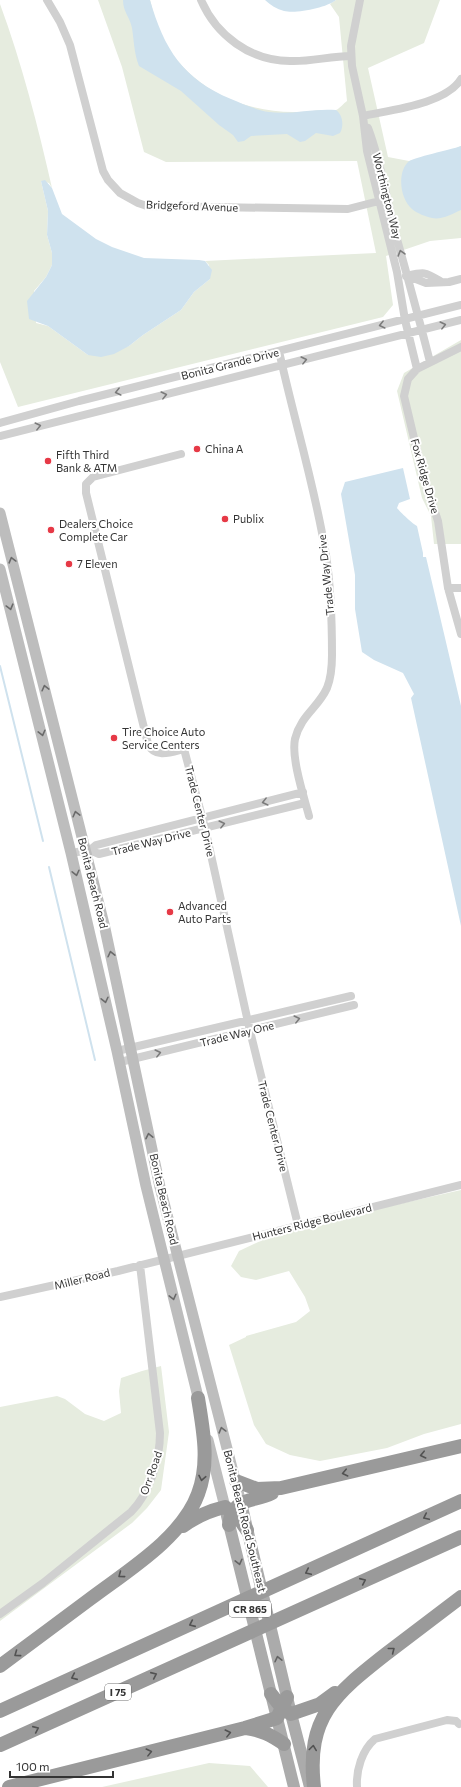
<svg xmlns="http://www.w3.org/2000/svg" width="461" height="1787" viewBox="0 0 461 1787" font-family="Commissioner,sans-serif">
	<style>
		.green { fill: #e6ecdf }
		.water { fill: #cfe2ee }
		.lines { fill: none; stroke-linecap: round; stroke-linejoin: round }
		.stream { stroke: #cfe2ee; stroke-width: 2 }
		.street { stroke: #d0d0d0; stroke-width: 8 }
		.secondary { stroke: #bdbdbd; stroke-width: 11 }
		.primary { stroke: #ababab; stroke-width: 12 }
		.highway { stroke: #9a9a9a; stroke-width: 14 }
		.oneway { stroke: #7a7a7a }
		.oneway2 { stroke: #6a6a6a }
		.oneway3 { stroke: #525252 }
		.oneway4 { stroke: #636363 }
		.poi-dot { fill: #e63946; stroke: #fff; stroke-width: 1.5 }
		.labels { text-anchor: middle; stroke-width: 4; stroke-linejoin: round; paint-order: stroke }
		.shield { fill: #fff; stroke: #707070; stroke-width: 1 }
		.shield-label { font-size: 10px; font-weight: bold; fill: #333 }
		.street-label { font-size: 11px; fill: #333; stroke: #fff }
		.poi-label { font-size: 11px; fill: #333; stroke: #fff; text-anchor: start }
	</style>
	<rect width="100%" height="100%" fill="#fff"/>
	<path class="green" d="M98,0H150C153,11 156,24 161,35C186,87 243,114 299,112C308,112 317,110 326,110C329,110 333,111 336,110C339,109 344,103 347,101L339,17L330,4L336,0H440L424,43L368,68L388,157L409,161L452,150L461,146V238L430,241L386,256L393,305L383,317L18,407L0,362V4C22,64 38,126 52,188L49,183L41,181L48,211L47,235L52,253V265L46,277L34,291L36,323L48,326L88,355L129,346L143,335L181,310L194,292L210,279L209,265L205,261L376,253L357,161L166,162L144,152L122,67Z
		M461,340V544H434L431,516L422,498L397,391L404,373Z
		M461,1190V1424L424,1434L387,1448L320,1461L290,1455L266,1444L254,1425L229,1345L246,1337V1336L296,1322L310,1311L305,1297L289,1271L256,1280L241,1277L231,1266L239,1251L284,1230Z
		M161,1366L169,1432L161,1490L147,1508L132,1523L0,1621V1407L57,1396L65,1399L85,1414L104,1421L121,1413L119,1391L121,1378L142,1371Z
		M209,1763L250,1766L268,1787H102Z"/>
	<path class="water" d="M123,0H150C164,49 183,79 231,99C243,104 256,110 269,112C291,115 313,108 336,110C343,115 344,126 340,133L333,136L316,133L305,141L300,142L287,134L251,136L244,141L238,142L233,135L219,125L181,91L139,66C134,53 134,41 132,28C130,17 123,12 123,0Z
		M265,0H336C326,8 296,14 284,11C277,9 270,5 265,0Z
		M461,146V210C452,214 442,220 432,218C427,217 416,213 412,209C400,199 397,173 408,162C414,157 450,150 461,146Z
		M45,180L52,188L62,214L96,239L112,247L144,258L199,260L205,261L212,270L210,279L194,292L181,310L143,335L129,346L114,354L101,357L88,355L48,326L29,319L27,301L46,277L52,265V253L47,235L48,211L41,181Z
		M403,468L410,499L399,503L397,508C400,512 413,524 417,526L423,553V557H426L461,706V926L411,698L414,694L403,673L374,660L362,652L355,609V575L341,494L345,482Z"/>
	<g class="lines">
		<path class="stream" d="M0,666L43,841
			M49,867L95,1060"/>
		<path class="street" d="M47,0L60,22L70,45L103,171L108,180L120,193L138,203L147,206L348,209L379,201
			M201,0C216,35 250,61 290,61C310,62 330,56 351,56
			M360,0L351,46L352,66L363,116L367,151L397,272L405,320L417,369
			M363,116C390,110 446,104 461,79
			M368,128C381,162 386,197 395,232C407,275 419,318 430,362
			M406,276C423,272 424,271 440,281
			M408,276L426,283L449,282L461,279
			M461,347L417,369L408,379L404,396L423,476L438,521L448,588L461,634
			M279,351C294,420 315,486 326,555C331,588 332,622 332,655C332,666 331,678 327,688C318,708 301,715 295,739C291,758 304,797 309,816
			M0,423L79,401L461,305
			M0,436L461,320
			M181,454L93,477L86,484V493L148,744C155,759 172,752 184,749L205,828L250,1031L298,1225
			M448,588H461
			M90,850L99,854L305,803
			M71,853L90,850L96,845L303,792
			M117,1051L351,996
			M120,1062L354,1005
			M0,1297L118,1271L461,1185
			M0,1614L43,1583L131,1512C150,1493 160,1459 160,1433L140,1265
			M357,1787C356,1770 362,1750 375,1739L447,1720L456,1721L459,1724"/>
		<path class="secondary" d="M0,513L104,924L160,1187L241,1503
			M0,569L71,853L117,1051L146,1186L200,1405
			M208,1440L225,1507"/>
		<path class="primary" d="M241,1503L291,1714L310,1787
			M227,1516L294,1787"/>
		<path class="highway" d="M236,1481L257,1489L281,1488L461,1446
			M229,1525C233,1496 252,1503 272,1493
			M183,1526C197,1516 208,1511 225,1507L238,1517L247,1530
			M0,1666C30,1644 60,1621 90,1599C127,1571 182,1538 198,1494C210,1462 203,1430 198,1398
			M271,1694L282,1708L291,1714L320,1704L335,1693
			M0,1711L461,1501
			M246,1728C261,1730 271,1735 284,1744
			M0,1745L461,1537
			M9,1787L245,1728L277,1718L287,1697
			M314,1787C306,1717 335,1694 386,1654C411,1635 436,1616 461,1597"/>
	</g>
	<defs><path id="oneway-chevron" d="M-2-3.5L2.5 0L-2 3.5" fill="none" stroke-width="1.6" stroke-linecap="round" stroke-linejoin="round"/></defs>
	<g class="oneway">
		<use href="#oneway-chevron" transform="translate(401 253) rotate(-106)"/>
		<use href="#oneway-chevron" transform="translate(382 325) rotate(166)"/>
		<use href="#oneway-chevron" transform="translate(443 325) rotate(-14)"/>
		<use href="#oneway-chevron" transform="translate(304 360) rotate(-14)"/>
		<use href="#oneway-chevron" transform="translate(118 392) rotate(166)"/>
		<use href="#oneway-chevron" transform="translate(164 395) rotate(-14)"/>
		<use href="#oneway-chevron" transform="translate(38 426) rotate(-14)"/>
		<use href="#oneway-chevron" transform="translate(265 802) rotate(166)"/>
		<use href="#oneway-chevron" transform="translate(222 824) rotate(-14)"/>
		<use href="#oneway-chevron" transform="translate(297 1019) rotate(-14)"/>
		<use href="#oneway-chevron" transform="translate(158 1053) rotate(-14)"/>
	</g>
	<g class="oneway2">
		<use href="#oneway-chevron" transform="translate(12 560) rotate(-105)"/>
		<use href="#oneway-chevron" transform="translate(10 607) rotate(75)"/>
		<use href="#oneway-chevron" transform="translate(45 688) rotate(-104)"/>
		<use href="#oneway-chevron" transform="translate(42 733) rotate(76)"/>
		<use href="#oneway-chevron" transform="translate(76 814) rotate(-104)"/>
		<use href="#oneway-chevron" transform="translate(76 873) rotate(77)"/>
		<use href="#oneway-chevron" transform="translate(111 954) rotate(-103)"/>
		<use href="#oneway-chevron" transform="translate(105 1000) rotate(77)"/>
		<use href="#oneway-chevron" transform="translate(149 1136) rotate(-102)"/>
		<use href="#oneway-chevron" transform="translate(173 1297) rotate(76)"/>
		<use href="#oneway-chevron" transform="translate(222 1430) rotate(-105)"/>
	</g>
	<g class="oneway3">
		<use href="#oneway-chevron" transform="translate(423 1455) rotate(167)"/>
		<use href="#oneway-chevron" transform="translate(345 1473) rotate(167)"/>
		<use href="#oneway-chevron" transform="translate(202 1478) rotate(101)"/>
		<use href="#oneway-chevron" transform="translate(426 1517) rotate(155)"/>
		<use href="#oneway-chevron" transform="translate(308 1572) rotate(155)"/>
		<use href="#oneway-chevron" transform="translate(121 1575) rotate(143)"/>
		<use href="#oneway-chevron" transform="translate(363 1581) rotate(-24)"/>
		<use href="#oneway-chevron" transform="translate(192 1624) rotate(156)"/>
		<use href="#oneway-chevron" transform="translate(392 1650) rotate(-38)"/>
		<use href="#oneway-chevron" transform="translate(17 1654) rotate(144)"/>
		<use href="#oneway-chevron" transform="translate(154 1675) rotate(-24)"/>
		<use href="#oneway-chevron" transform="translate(74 1677) rotate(156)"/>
		<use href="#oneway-chevron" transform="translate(36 1729) rotate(-24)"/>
		<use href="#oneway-chevron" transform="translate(228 1733) rotate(-14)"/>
		<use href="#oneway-chevron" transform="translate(313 1748) rotate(-82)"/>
		<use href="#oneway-chevron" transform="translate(149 1752) rotate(-14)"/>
	</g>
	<g class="oneway4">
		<use href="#oneway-chevron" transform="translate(239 1562) rotate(76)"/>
		<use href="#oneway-chevron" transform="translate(278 1659) rotate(-103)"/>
	</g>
	<g class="poi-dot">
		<circle cx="197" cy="449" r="4"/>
		<circle cx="48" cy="461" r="4"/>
		<circle cx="225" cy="519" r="4"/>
		<circle cx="51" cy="530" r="4"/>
		<circle cx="69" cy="564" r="4"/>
		<circle cx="114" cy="738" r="4"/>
		<circle cx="170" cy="912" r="4"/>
	</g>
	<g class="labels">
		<g class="shield">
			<rect x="229" y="1601" width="42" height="16" rx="3"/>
			<rect x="105" y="1684" width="26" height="16" rx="3"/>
		</g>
		<g class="shield-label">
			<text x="250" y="1613">CR 865</text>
			<text x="118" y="1696">I 75</text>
		</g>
		<g class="street-label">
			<text transform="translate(387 196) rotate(76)" y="4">Worthington Way</text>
			<text transform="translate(192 206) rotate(2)" y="4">Bridgeford Avenue</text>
			<text transform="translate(230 364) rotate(-14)" y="4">Bonita Grande Drive</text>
			<text transform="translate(425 476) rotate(74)" y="4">Fox Ridge Drive</text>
			<text transform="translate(326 575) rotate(-96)" y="4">Trade Way Drive</text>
			<text transform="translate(200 811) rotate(76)" y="4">Trade Center Drive</text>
			<text transform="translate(151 842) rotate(-14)" y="4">Trade Way Drive</text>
			<text transform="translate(93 883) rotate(76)" y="4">Bonita Beach Road</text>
			<text transform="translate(237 1034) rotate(-14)" y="4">Trade Way One</text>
			<text transform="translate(273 1126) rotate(76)" y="4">Trade Center Drive</text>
			<text transform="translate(164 1199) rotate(77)" y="4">Bonita Beach Road</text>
			<text transform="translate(312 1222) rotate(-14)" y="4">Hunters Ridge Boulevard</text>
			<text transform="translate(82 1279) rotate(-14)" y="4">Miller Road</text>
			<text transform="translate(151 1473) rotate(-71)" y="4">Orr Road</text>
			<text transform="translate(245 1521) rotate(76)" y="4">Bonita Beach Road Southeast</text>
		</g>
		<g class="poi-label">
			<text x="205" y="453">China A</text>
			<text x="56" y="459">Fifth Third<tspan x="56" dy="13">Bank &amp; ATM</tspan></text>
			<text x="233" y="523">Publix</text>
			<text x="59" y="528">Dealers Choice<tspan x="59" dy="13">Complete Car</tspan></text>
			<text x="77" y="568">7 Eleven</text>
			<text x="122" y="736">Tire Choice Auto<tspan x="122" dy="13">Service Centers</tspan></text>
			<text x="178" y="910">Advanced<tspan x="178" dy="13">Auto Parts</tspan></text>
		</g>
	</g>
	<path d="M10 1771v6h103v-6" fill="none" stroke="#333333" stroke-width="2"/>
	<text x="16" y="1771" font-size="12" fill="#333333" stroke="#ffffff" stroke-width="3" paint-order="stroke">100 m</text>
</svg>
